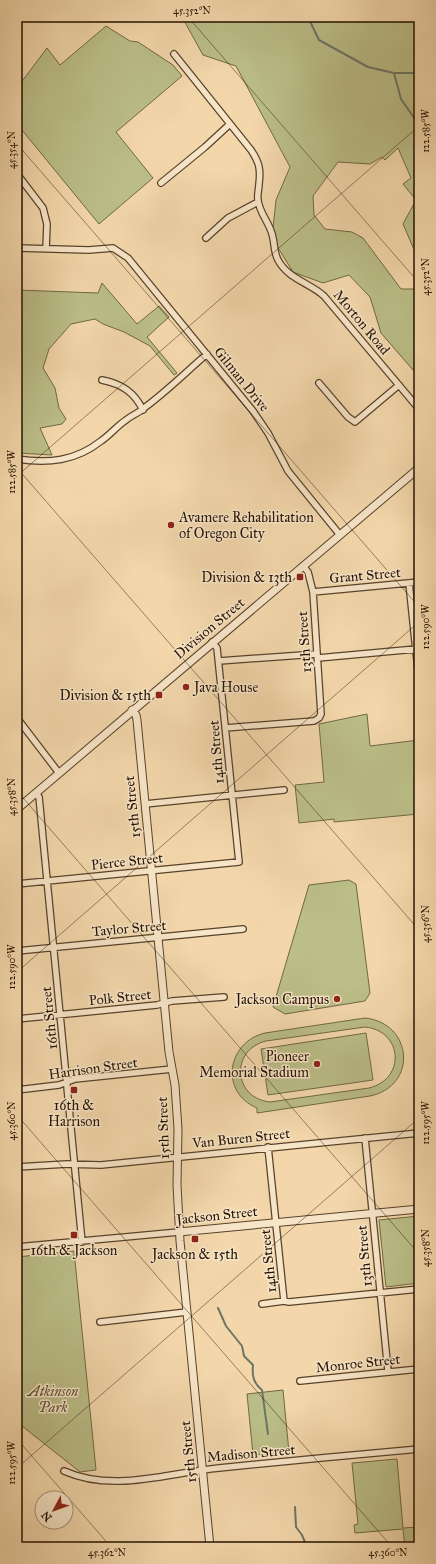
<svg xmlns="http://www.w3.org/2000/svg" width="436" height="1564" viewBox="0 0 436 1564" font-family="'IM FELL Great Primer',serif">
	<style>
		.green { fill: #bbbe88; stroke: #706844; fill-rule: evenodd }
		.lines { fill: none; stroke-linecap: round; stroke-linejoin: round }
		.stream { stroke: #6b7666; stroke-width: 2 }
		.minor-casing { stroke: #58422b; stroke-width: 8 }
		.tertiary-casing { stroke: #58422b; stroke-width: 9 }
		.minor { stroke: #f7e5c8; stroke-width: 5.5 }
		.tertiary { stroke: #f7e5c8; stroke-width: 7 }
		.ticks { fill: none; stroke: #241100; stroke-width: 1; stroke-opacity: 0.45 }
		.poi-dot { fill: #8f2418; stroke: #f7e5c8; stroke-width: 1.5 }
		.labels { text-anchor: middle; stroke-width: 3; stroke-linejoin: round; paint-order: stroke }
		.street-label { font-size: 14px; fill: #241100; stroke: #f7e5c8 }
		.poi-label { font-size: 14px; fill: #241100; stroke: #f7e5c8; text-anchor: end }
		.park-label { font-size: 14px; font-style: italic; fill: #594e30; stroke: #f7e5c8 }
		.neatline { fill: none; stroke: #241100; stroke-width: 1.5 }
		.ticks-label { font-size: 10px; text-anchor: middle; fill: #241100 }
	</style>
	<rect width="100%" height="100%" fill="#f3d7ab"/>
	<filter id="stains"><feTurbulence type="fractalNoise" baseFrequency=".005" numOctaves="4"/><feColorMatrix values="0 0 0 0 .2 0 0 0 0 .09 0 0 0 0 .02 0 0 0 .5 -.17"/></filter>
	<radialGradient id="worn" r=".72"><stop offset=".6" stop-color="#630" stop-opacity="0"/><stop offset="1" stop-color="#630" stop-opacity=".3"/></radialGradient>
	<path class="green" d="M182,17H419V261L403,224L416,200L403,184L411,178L398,148L385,160L382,157L370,164L338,162L313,196L314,215L325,229L352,232L363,238L401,289H417L419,285V371L413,370L381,333L370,297L349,275L323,283L293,272L272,238L276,200L290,167L236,66L203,55Z
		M106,26L130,41L138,42L173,65L182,76L116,132L153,178L99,224L17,124V88L47,48L60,65Z
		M102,283L137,324L159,306L169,317L147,337L177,373L174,375L150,346L124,332L103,324L95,319L71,324L49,349L43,368L55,388L59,408L66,419L62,424L40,428L52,455L17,453V290L98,293Z
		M367,714L370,746L419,740V814L334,822V819L299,823L295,785L324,782L319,724Z
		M349,880L356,884L370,993L365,1001L285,1014L273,1007L309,885Z
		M365,1018C413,1023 418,1086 370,1096L257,1113V1108C219,1092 227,1042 265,1033ZM365,1027C403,1031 406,1079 369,1088L270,1102C233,1098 230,1050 266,1041Z
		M366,1033L373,1080L268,1095L261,1049Z
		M419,1216V1283L386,1287L379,1220Z
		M74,1251L96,1470L80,1472L17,1422V1257Z
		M283,1390L289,1452L253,1455L247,1394Z
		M397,1459L403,1528L419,1527V1547H405L403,1529L355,1533L354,1525L358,1524L352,1463Z"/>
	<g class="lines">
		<path class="stream" d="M308,17L319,40L368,67L394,73H419
			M394,73L401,99L419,125
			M218,1308L226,1326L242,1346L244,1356L253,1365C252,1375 253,1383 262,1390L268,1434
			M295,1507L296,1527L302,1535L307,1547"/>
		<g class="minor-casing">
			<path id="minor" d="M174,54L251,150C259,162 261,169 259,184C259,189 257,194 258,200C259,211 267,220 271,231C275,240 273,251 278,260C288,279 310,283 324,296L419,409
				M17,174L43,208L47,224L46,249
				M161,183L205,147L230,124
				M206,238L228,218L258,202
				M17,248L89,250L113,248L128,258L253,411L268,433L288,471L340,535
				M102,380C122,384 134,392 143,410
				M319,383L348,417L355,422L399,385
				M17,459C48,464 76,461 101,441C110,435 117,426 126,420C132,415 139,413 144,408C166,392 186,372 207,354
				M409,583L419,680
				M313,592L419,582
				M318,658L416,649
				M219,661L317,654
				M17,718L59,773
				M225,728L314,721L319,718L321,714L313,592L308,572L303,566
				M36,793L39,797L82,1242
				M145,804L284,790
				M17,884L239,862L217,648L212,642
				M17,951L243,929
				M17,1019L157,1005L172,1001L224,997
				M17,1090L59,1085L75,1079L172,1069
				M365,1138L388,1371
				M268,1147L284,1301
				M17,1167L67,1164L101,1165L419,1133
				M17,1247L179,1232
				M262,1304L284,1301L289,1302L419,1289
				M100,1322L187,1312
				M300,1381L419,1369
				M64,1471C114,1493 167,1473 219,1468C286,1461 352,1455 419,1449"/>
		</g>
		<g class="tertiary-casing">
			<path id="tertiary" d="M132,710L136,715L137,720L169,1052L175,1085L178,1129L177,1185L180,1241L210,1547
				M17,809L419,468
				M179,1232L419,1209"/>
		</g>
		<use href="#minor" class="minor"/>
		<use href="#tertiary" class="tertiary"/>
	</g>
	<path class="ticks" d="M188,17L419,283M17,144L419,607M17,468L419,930M17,476L419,126M17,791L419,1254M17,972L419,622M17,1115L392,1547M17,1439L111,1547M17,1468L419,1118"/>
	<g class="poi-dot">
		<circle cx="171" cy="525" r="4"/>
		<rect x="296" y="573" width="8" height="8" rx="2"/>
		<circle cx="186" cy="687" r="4"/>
		<rect x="155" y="691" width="8" height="8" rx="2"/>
		<circle cx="337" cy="999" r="4"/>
		<circle cx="317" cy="1064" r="4"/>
		<rect x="70" y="1086" width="8" height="8" rx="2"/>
		<rect x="70" y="1231" width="8" height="8" rx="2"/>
		<rect x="191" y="1235" width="8" height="8" rx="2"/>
	</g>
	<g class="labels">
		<g class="street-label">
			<text transform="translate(362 322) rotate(50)" y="5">Morton Road</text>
			<text transform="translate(242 379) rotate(51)" y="5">Gilman Drive</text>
			<text transform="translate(365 575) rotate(-5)" y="5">Grant Street</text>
			<text transform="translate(209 628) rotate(-40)" y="5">Division Street</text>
			<text transform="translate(304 642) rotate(-94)" y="5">13th Street</text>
			<text transform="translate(216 752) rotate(-95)" y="5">14th Street</text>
			<text transform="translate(132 807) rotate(-96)" y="5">15th Street</text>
			<text transform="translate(127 861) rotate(-6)" y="5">Pierce Street</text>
			<text transform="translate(129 928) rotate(-5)" y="5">Taylor Street</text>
			<text transform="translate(120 997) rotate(-6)" y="5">Polk Street</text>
			<text transform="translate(49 1018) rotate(-96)" y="5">16th Street</text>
			<text transform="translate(93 1068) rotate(-8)" y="5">Harrison Street</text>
			<text transform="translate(163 1128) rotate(-92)" y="5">15th Street</text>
			<text transform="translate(241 1138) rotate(-6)" y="5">Van Buren Street</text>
			<text transform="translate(217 1215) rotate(-6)" y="5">Jackson Street</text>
			<text transform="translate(364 1256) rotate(-95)" y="5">13th Street</text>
			<text transform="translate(268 1261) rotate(-96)" y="5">14th Street</text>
			<text transform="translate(358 1363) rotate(-6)" y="5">Monroe Street</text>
			<text transform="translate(188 1452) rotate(-96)" y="5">15th Street</text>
			<text transform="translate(251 1453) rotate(-5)" y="5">Madison Street</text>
		</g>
		<g class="poi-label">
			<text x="179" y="522" text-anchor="start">Avamere Rehabilitation<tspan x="179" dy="16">of Oregon City</tspan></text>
			<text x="292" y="582">Division &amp; 13th</text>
			<text x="194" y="692" text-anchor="start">Java House</text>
			<text x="151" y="700">Division &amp; 15th</text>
			<text x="329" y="1004">Jackson Campus</text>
			<text x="309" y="1061">Pioneer<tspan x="309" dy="16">Memorial Stadium</tspan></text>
			<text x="74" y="1110" text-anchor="middle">16th &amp;<tspan x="74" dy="16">Harrison</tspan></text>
			<text x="74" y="1255" text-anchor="middle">16th &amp; Jackson</text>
			<text x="195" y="1259" text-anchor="middle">Jackson &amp; 15th</text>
		</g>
		<g class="park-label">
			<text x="53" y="1396">Atkinson<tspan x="53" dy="16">Park</tspan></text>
		</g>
	</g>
	<rect width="436" height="1564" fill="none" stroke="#f3d7ab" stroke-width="44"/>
	<g transform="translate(54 1510) rotate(229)"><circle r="19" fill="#f7e5c8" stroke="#a39078"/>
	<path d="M0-3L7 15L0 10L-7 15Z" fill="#8f2418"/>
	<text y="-6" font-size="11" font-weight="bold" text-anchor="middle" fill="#241100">N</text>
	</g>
	<rect x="22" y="22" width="392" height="1520" class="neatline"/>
	<g class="ticks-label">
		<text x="192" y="14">45.352°N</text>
		<text transform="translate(425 131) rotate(-90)" y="4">122.585°W</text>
		<text transform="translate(11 150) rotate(-90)" y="4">45.354°N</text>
		<text transform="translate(425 277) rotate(-90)" y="4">45.352°N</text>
		<text transform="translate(11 472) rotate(-90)" y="4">122.585°W</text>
		<text transform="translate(425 627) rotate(-90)" y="4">122.590°W</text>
		<text transform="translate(11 797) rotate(-90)" y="4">45.358°N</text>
		<text transform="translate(425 924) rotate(-90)" y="4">45.356°N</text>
		<text transform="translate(11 967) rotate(-90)" y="4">122.590°W</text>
		<text transform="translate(11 1121) rotate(-90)" y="4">45.360°N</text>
		<text transform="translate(425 1123) rotate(-90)" y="4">122.595°W</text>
		<text transform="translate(425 1248) rotate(-90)" y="4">45.358°N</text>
		<text transform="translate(11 1463) rotate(-90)" y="4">122.595°W</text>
		<text x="107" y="1556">45.362°N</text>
		<text x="388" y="1556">45.360°N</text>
	</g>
	<rect width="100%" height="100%" filter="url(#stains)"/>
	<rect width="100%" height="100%" fill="url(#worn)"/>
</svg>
